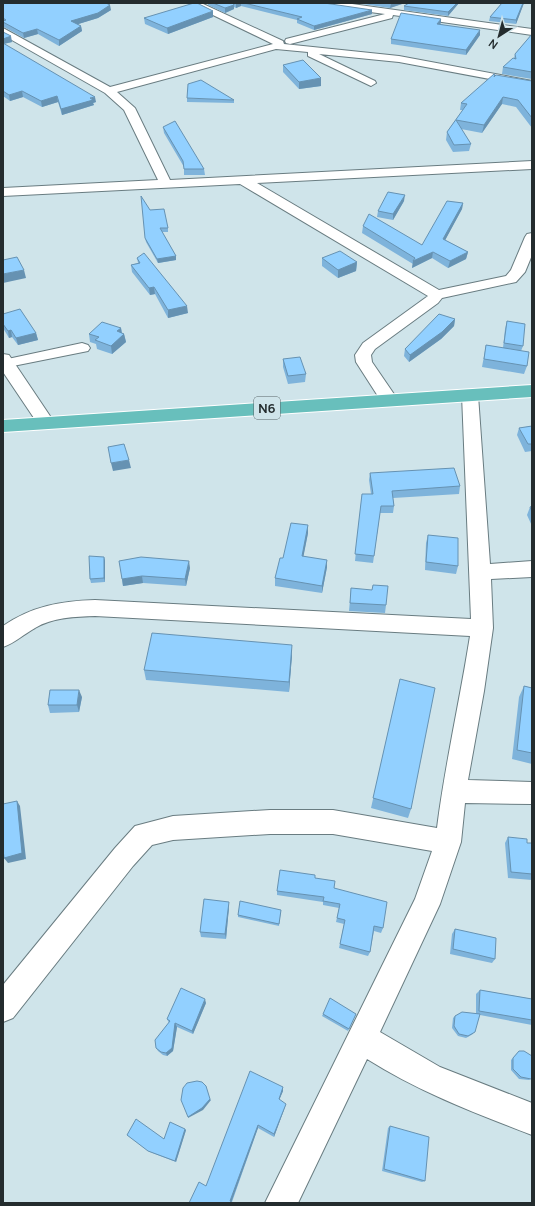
<svg xmlns="http://www.w3.org/2000/svg" width="535" height="1206" viewBox="0 0 535 1206" font-family="Manrope,sans-serif">
	<style>
		.lines { fill: none; stroke-linecap: round; stroke-linejoin: round }
		.minor-casing { stroke: #697c81; stroke-width: 2 }
		.tertiary-casing { stroke: #697c81; stroke-width: 2 }
		.trunk-casing { stroke: #fff; stroke-width: 2 }
		.minor { fill: #fff; fill-rule: evenodd }
		.tertiary { fill: #fff; fill-rule: evenodd }
		.trunk { fill: #68bfbc; fill-rule: evenodd }
		.wall { fill: #7eb3db }
		.shaded-wall { fill: #6692b2 }
		.building { fill: #92d0ff; stroke: #6692b2 }
		.labels { text-anchor: middle; stroke-width: 3.5; stroke-linejoin: round; paint-order: stroke }
		.shield { fill: #cfe4ea; stroke: #576366; stroke-width: 1 }
		.shield-label { font-size: 13px; font-weight: bold; fill: #242c2e }
	</style>
	<rect width="100%" height="100%" fill="#cfe4ea"/>
	<g class="lines">
		<g class="minor-casing">
			<path id="minor" d="M188,3H201L283,41L284,44L399,56L532,81V87L399,62L319,54L375,81L376,83L371,86L308,56V52L276,49L117,92L135,108L170,180L532,161V169L257,183L439,290L506,276L511,270L525,237L527,234L532,233V255L525,272L516,282L442,298L438,303L375,349L371,355L372,362L398,400L395,404L389,405L383,404L356,362L355,355L363,343L428,296L240,184L3,196V188L158,180L124,110L105,93L3,35V28L110,87L273,44Z
				M320,3H345L532,29V35L393,15L392,18L290,44L286,43L285,41L286,39L385,14L325,6Z
				M82,343L88,345L90,348L88,351L3,368V360Z
				M470,390L476,391L478,395L490,564L532,561V577L491,579L493,628L484,691L468,780L532,782V804L465,803L461,842L440,904L380,1032L440,1067L532,1103V1135C475,1113 419,1092 367,1059L298,1203H265L415,899L432,851L333,834H270L173,840L152,845L133,866L13,1018L3,1022V985L115,848L135,826L173,816L270,810H333L437,828C445,764 460,700 470,636L95,616C74,617 53,617 35,628C24,634 15,643 3,647V626C32,606 61,601 95,600L471,619L462,395L464,391Z"/>
		</g>
		<g class="tertiary-casing">
			<path id="tertiary" d="M3,354L9,355L52,419L55,423L52,427L46,429L40,427L3,372Z"/>
		</g>
		<g class="trunk-casing">
			<path id="trunk" d="M532,385V397L3,432V420Z"/>
		</g>
		<use href="#minor" class="minor"/>
		<use href="#tertiary" class="tertiary"/>
		<use href="#trunk" class="trunk"/>
	</g>
	<path class="wall" d="M3,3L111,10L98,18L78,24L81,26L82,31L59,46L38,34L24,38L4,27H3Z
		M208,3H324L372,14L314,30L297,23V20L241,6L236,8L234,7V9L225,13L208,5Z
		M356,3H405L390,8Z
		M459,3L448,16L404,10V6Z
		M502,3H524L516,24L489,21L490,17Z
		M213,17L168,34L145,24L144,18Z
		M441,23L440,24L480,35L466,55L391,44V39Z
		M3,32L12,42L4,44L96,102L93,103L94,105L62,115L58,102L42,107L23,97L10,101L3,96Z
		M532,34V79L502,74L503,67L514,58L515,54Z
		M283,65L321,86L299,89L283,72Z
		M495,76L532,81V128L516,107L502,104L482,133L461,129L471,144L469,151L453,152L446,140L447,132L463,110H460L461,103Z
		M187,98L234,100V103L187,102Z
		M163,127L204,169L205,175H184V167L164,133Z
		M404,201L393,220L377,217L378,211Z
		M463,203L462,209L445,240L468,252L466,259L448,268L432,258L412,268L413,264L362,233L363,226L422,245Z
		M150,210L168,228V232H162L176,256V260L158,263L146,242L145,238Z
		M137,258L188,313L168,318L155,294L150,295L132,272L131,265L138,263Z
		M322,258L357,262L356,271L338,278L322,266Z
		M3,314L36,333L38,340L18,345L12,337L9,338L3,328Z
		M455,319L454,326L441,339L409,362L404,356L405,349Z
		M507,321L523,346L521,351L527,366L524,374L482,367L486,345L503,348L505,329Z
		M121,328L122,333L124,334L126,342L112,354L97,349L96,344L90,342L89,334Z
		M283,359L306,374L305,382L288,384L283,367Z
		M532,426V451L525,452L517,435L519,428Z
		M370,473L460,486L459,494L393,498L394,506L393,513H380L373,563L355,561L362,494H371L369,480Z
		M532,506V526L527,515L530,507Z
		M308,525V533L303,557L327,560V567L322,593L275,586V578L283,558Z
		M428,535L458,566L456,574L425,570L426,543Z
		M104,557L105,561V582L91,583L90,579Z
		M190,568L186,586L143,583L123,586L122,579Z
		M351,588L386,605L385,613L349,611Z
		M292,655L289,692L146,680L144,670Z
		M400,679L411,809L408,818L371,808Z
		M524,686L532,688V764L512,759L519,697Z
		M82,697L79,712L50,713L48,705Z
		M508,837L527,843H532V880L508,878L505,843Z
		M315,878L334,888L383,928L381,933L374,931L370,952L368,956L339,948L344,924L336,922L339,908L323,905V902L277,895V891Z
		M229,907L226,939L201,937L200,932Z
		M281,910L279,926L238,917V915Z
		M455,929L495,959L492,963L450,954L452,934Z
		M480,990L532,999V1025L480,1015L473,1034L466,1038L458,1036L452,1028L453,1018L455,1016L476,1013V994Z
		M206,1003L193,1034L177,1027L173,1051L167,1056L163,1055L158,1051L156,1048L169,1023L167,1019Z
		M323,1014H356L348,1031L322,1016Z
		M519,1051L532,1078L529,1080L519,1079L511,1070V1060Z
		M283,1087V1091L279,1100L285,1107L274,1137L258,1128L232,1202L206,1186Z
		M390,1126L425,1181L422,1182L382,1171L388,1128Z
		M186,1130L176,1162L150,1152L127,1135L164,1139Z"/>
	<path class="shaded-wall" d="M240,3H241V6L236,8V4Z
		M393,3H405L390,8L391,4Z
		M457,3H459L448,16V12Z
		M523,3H524L516,24V20Z
		M110,5L111,10L98,18L72,26L71,21Z
		M234,5V9L225,13V8Z
		M372,10V14L314,30V26Z
		M213,11V17L168,34L167,28Z
		M441,19V23L436,28L437,24Z
		M81,26L82,31L59,46V40Z
		M37,29L38,34L24,38L23,33Z
		M480,30V35L466,55V50Z
		M11,36L12,42L3,44V39Z
		M321,78V86L299,89V82Z
		M22,91L23,97L10,101L9,95Z
		M57,96L58,102L42,107L41,101Z
		M95,97L96,102L93,103L94,105L62,115L61,109Z
		M503,97L502,104L482,133L484,125Z
		M405,195L404,201L393,220V214Z
		M463,203L462,209L442,246L443,239Z
		M433,252L432,258L412,268L413,261Z
		M468,252L466,259L448,268L450,261Z
		M176,256V260L158,263L157,259Z
		M357,262L356,271L338,278V270Z
		M24,270L26,278L3,283V274Z
		M154,287L155,294L150,295L149,288Z
		M187,306L188,313L168,318V310Z
		M455,319L454,326L441,339L409,362L410,355Z
		M121,328L122,335L124,334L126,342L112,354L111,346L117,331Z
		M11,330L12,337L9,338L8,331Z
		M36,333L38,340L18,345L16,338Z
		M129,460L131,468L113,471L111,463Z
		M308,525V533L302,564V556Z
		M104,557L105,561V582L104,578Z
		M327,560V567L322,593V586Z
		M189,561L190,568L186,586L185,579Z
		M142,576L143,583L123,586L122,579Z
		M292,645V655L289,692V682Z
		M79,690L82,697L79,712L77,705Z
		M17,801L20,806L26,859L8,863L4,858Z
		M229,902V907L226,939L225,934Z
		M205,999L206,1003L193,1034L192,1031Z
		M175,1023L177,1027L173,1051L167,1056L166,1053Z
		M283,1087V1091L278,1103L279,1099Z
		M210,1099L211,1100L203,1110L188,1118V1117Z
		M286,1104L285,1107L274,1137V1134Z
		M258,1125V1128L231,1203L230,1201Z
		M185,1129L186,1130L176,1162L175,1161Z"/>
	<path class="building" d="M3,3H106L110,5L98,13L71,21L81,26L59,40L37,29L23,33L3,22V21L6,20L3,18Z
		M194,3H197L213,11L167,28L144,18Z
		M213,3H233L234,5L225,8Z
		M244,3H324L372,10L314,26L297,19L302,17Z
		M409,3H457L448,12L404,6Z
		M502,3H523L516,20L490,17Z
		M401,13L441,19L437,24L480,30L466,50L391,39Z
		M3,32L11,36L3,39Z
		M532,34V72L503,67L513,58L516,59L515,54Z
		M3,43L95,97L90,98L93,100L61,109L57,96L41,101L22,91L9,95L3,91Z
		M303,60L321,78L299,82L283,65Z
		M494,74H495L494,77L496,75L532,81V118L518,100L503,97L484,125L456,120L471,144L454,145L447,132L467,104L461,103Z
		M201,80L234,100L187,98L188,84Z
		M175,121L204,169H184L183,161L163,127Z
		M388,192L405,195L393,214L378,211Z
		M141,196L150,210L164,209L168,228H160L176,256L157,259L145,238Z
		M447,201L463,203L443,239L468,252L450,261L433,252L413,261L415,258L363,226L369,214L422,245Z
		M340,251L357,262L338,270L322,258Z
		M144,253L187,306L168,310L154,287L149,288L131,265L140,263L137,258Z
		M17,257L24,270L3,274V260Z
		M20,309L36,333L16,338L11,330L8,331L3,324V314Z
		M439,314L455,319L442,332L410,355L405,349Z
		M507,321L525,324L523,346L504,343Z
		M102,322L121,328L117,331L124,334L111,346L95,340L99,337L89,334Z
		M486,345L529,352L527,366L484,359Z
		M300,357L306,374L288,376L283,359Z
		M532,426V444H528L519,428Z
		M124,444L129,460L111,463L108,447Z
		M454,468L460,486L392,491L394,506H381L374,556L355,554L362,494H373L370,473Z
		M532,506V512L530,507Z
		M291,523L308,525L302,556L327,560L322,586L275,578L280,558H283Z
		M428,535L458,538V566L426,562Z
		M89,556L104,557V578L90,579Z
		M141,557L189,561L185,579L142,576L122,579L119,561Z
		M373,585L388,586L386,605L350,603L351,588L372,590Z
		M152,633L292,645L289,682L144,670Z
		M400,679L435,688L411,809L373,798Z
		M524,686L532,688V753L517,750Z
		M50,690H79L77,705H48Z
		M17,801L22,853L4,858L3,849V804Z
		M508,837L527,839V843H532V874L511,872Z
		M280,870L315,875V878L335,881L334,888L387,902L383,928L374,926L370,952L340,944L345,920L337,918L340,904L323,901L324,897L277,891Z
		M204,899L229,902L225,934L200,932Z
		M240,901L281,910L279,924L238,915Z
		M455,929L496,938L495,959L453,949Z
		M181,988L205,999L192,1031L175,1023L172,1048L166,1053L161,1052L156,1048L155,1040L170,1021L167,1019Z
		M480,990L532,999V1020L479,1011Z
		M330,998L356,1014L349,1029L323,1014Z
		M462,1012L480,1014L475,1032L468,1036L459,1034L454,1026L455,1016Z
		M519,1051H524L532,1056V1078L531,1079L521,1077L513,1069V1058Z
		M250,1071L283,1087L279,1099L286,1104L274,1134L258,1125L230,1201L233,1203H189L199,1182L206,1186Z
		M197,1081L202,1082L206,1086L210,1099L202,1108L188,1117L181,1100L183,1088L187,1083Z
		M136,1119L164,1139L170,1122L185,1129L175,1161L148,1151L127,1135Z
		M390,1126L429,1137L425,1181L384,1169Z"/>
	<g class="labels">
		<rect class="shield" x="254" y="397" width="26" height="22" rx="3"/>
		<g class="shield-label">
			<text x="267" y="413">N6</text>
		</g>
	</g>
	<rect width="535" height="1206" fill="none" stroke="#242c2e" stroke-width="8"/>
	<g transform="translate(499 36) rotate(216)" stroke="#cfe4ea" stroke-width="3" paint-order="stroke">
	<path d="M0-3L7 15L0 10L-7 15Z" fill="#242c2e"/>
	<text y="-6" font-size="11" font-weight="bold" text-anchor="middle" fill="#242c2e">N</text>
	</g>
</svg>
